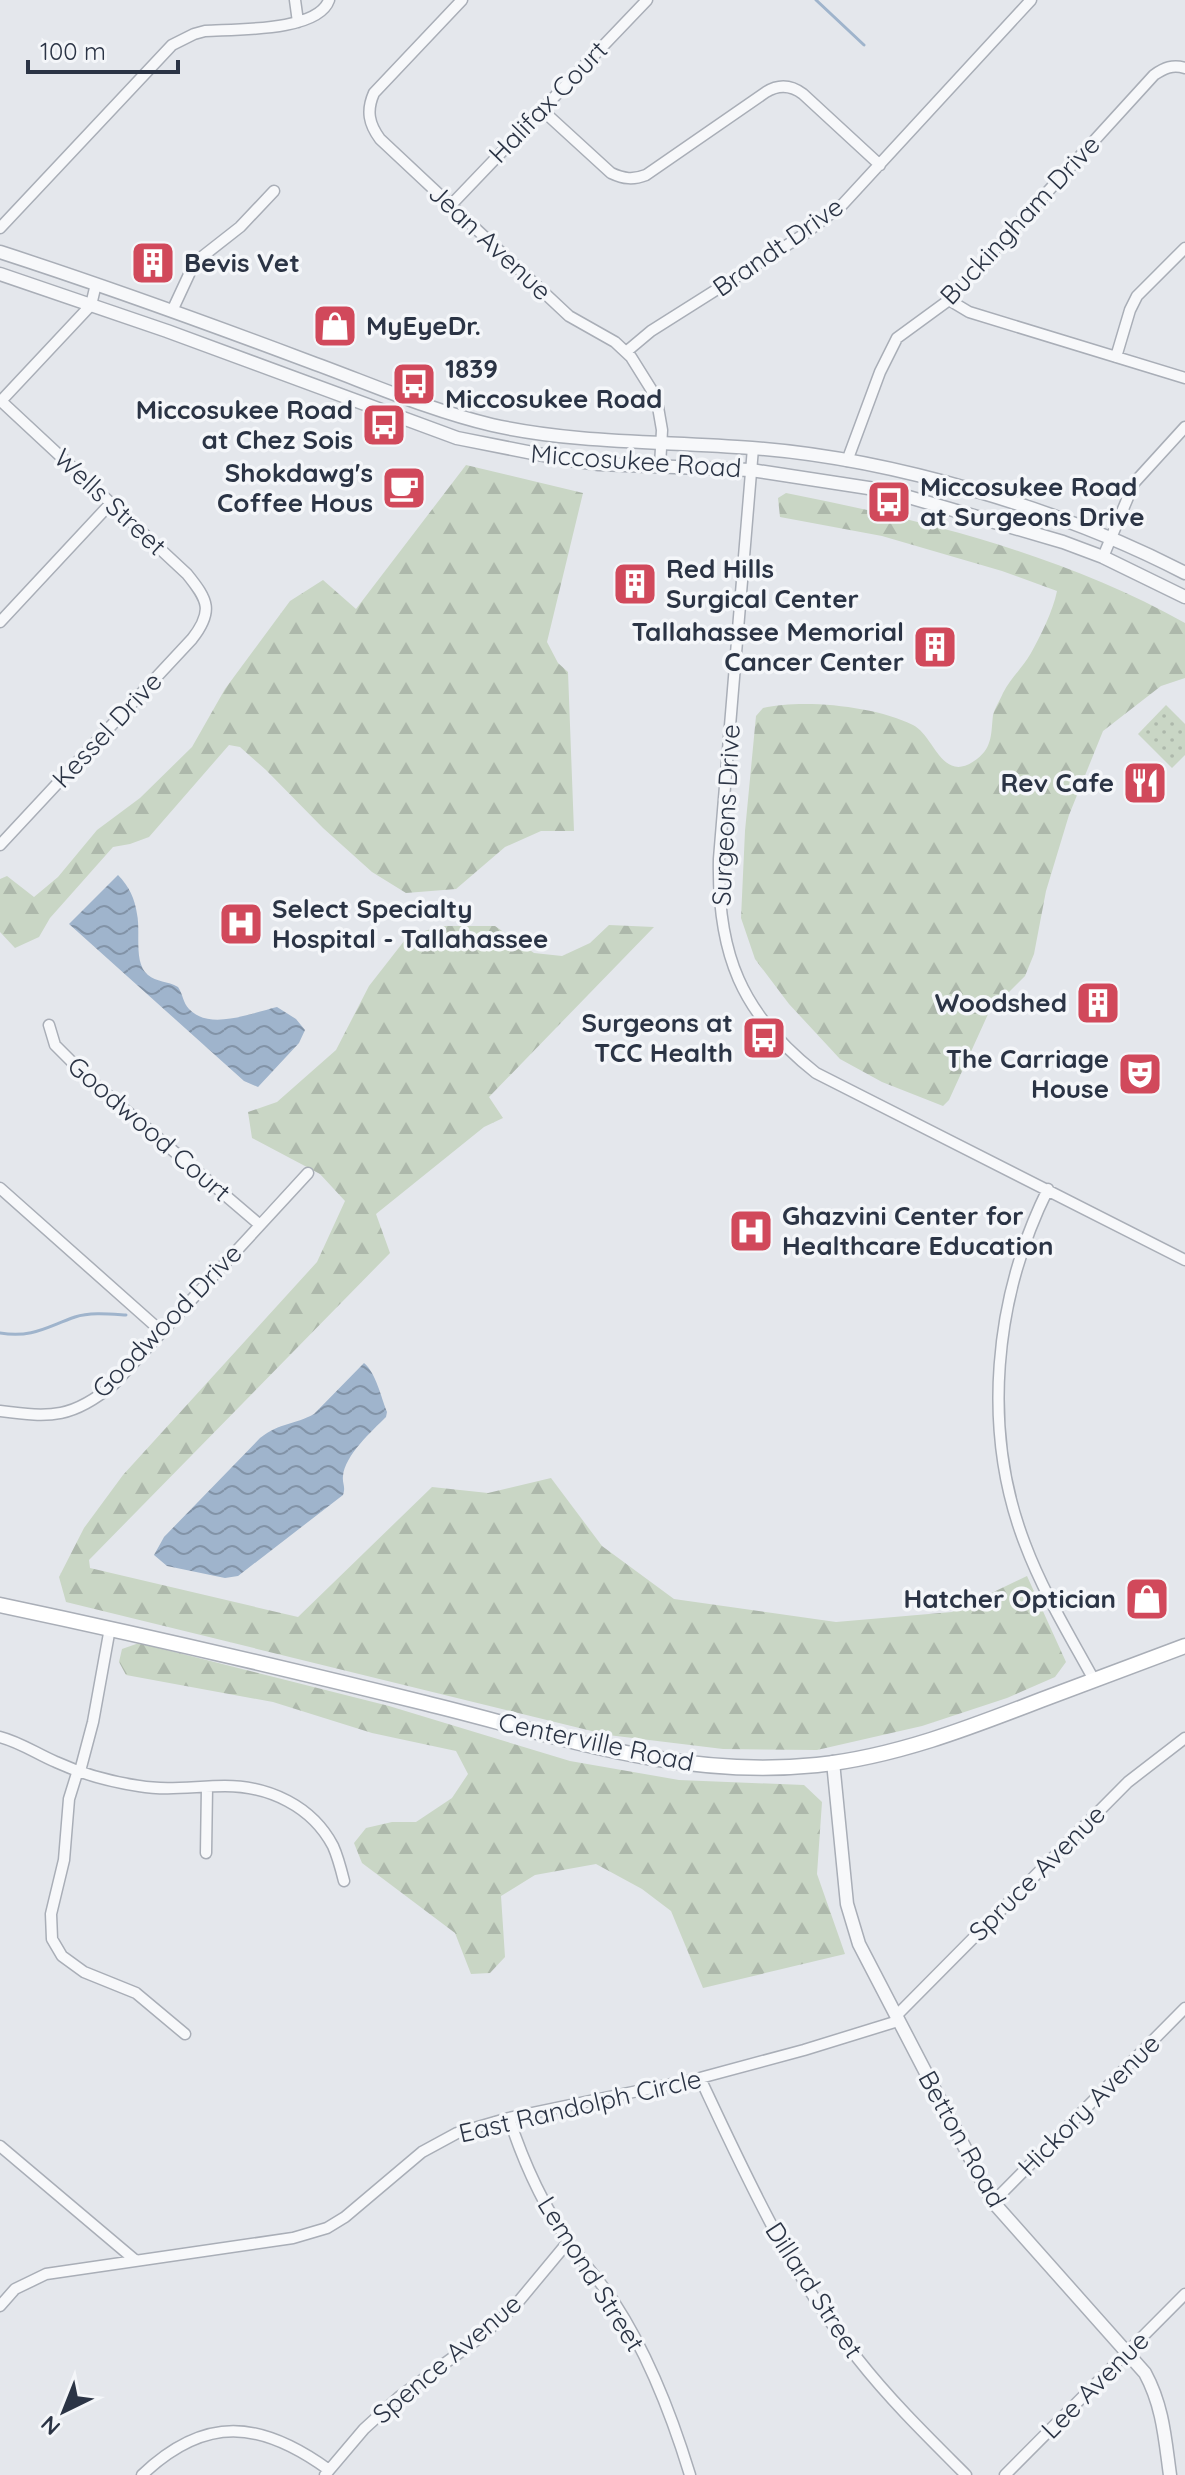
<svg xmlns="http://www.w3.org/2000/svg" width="1185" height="2475" viewBox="0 0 1185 2475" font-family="Quicksand,sans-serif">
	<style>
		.forest { fill: url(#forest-firs) }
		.park { fill: url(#park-dots) }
		.water { fill: url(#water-waves) }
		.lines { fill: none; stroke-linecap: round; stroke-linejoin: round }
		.stream { stroke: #9fb4cc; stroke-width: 3 }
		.minor-casing { stroke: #a9aeb7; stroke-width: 13 }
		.tertiary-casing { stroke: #a9aeb7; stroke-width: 15 }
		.secondary-casing { stroke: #a9aeb7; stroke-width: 17 }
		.minor { stroke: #f7f8fa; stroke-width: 10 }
		.tertiary { stroke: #f7f8fa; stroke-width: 12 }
		.secondary { stroke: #fff; stroke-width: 14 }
		.labels { text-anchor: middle; stroke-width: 7; stroke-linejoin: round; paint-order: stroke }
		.street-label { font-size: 26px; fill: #2b3445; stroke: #f4f6f9 }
		.poi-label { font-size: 26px; font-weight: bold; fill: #2b3445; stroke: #f4f6f9; text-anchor: end }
	</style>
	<defs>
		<pattern id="forest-firs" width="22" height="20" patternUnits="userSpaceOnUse" patternTransform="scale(2)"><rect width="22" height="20" fill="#c9d6c5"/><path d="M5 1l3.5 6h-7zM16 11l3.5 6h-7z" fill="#adb8ab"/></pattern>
		<pattern id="park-dots" width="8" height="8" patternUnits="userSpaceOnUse" patternTransform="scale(2)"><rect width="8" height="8" fill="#c9d6c5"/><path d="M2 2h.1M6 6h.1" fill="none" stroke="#adb8ab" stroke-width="1.8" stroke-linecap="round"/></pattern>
		<pattern id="water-waves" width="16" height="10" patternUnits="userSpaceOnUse" patternTransform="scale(2)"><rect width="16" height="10" fill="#9fb4cc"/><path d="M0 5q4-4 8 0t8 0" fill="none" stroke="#8293a7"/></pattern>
	</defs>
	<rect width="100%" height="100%" fill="#e4e7ec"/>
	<path class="forest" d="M466,465L583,493L547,642L558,663L568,672L574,831H541L505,847L456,889L406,893L372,872L323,828L266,770L240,747L229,745L149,837L130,844L113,847L50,918L39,937L15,948L0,932V879L7,876L34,897L58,877L97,830L140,798L192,747L225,689L290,601L323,580L356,609Z
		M786,493C923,520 1062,554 1185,623V678L1161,686L1103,731L1069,815L1046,891L1034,954L1025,976L989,1012L949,1100L943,1106L882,1082L840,1059L789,1004L755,959L741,918L745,831L756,716L763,708C804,699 874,706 913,725C935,736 942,786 977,759C993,747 991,732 993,715C995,708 1000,700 1003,693C1011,678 1023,667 1031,653C1041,635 1053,611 1057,591L1002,571L882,536L780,517L778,498Z
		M609,925L654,927L489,1097L503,1118L484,1127L376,1214L390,1253L89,1560L90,1568L298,1617L432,1487L488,1493L551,1478L602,1546L674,1599L836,1622L952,1612L1027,1576L1066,1662L1055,1677L1007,1698L922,1726L817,1750L723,1749L608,1735L66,1602L59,1577L84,1528L123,1475L317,1262L345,1201L320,1174L252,1138L248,1112L277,1102L336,1050L369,986L408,936L441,926H495L534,953L562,956L590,943Z
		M139,1643L389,1706L570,1761L679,1780L804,1785L822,1802L817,1874L845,1954L703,1988L671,1911L642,1889L596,1864L535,1875L501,1896L505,1957L490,1973L471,1974L455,1933L362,1863L354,1843L366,1828L392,1822H416L452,1798L468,1774L456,1751L372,1733L273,1702L126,1675L119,1662L122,1649Z"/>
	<path class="park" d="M1166,705L1185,724V755L1172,768L1138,734Z"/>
	<path class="water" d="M118,875C129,886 135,899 137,914C141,932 133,963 148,975C156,982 168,981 178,987C183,994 183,1003 189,1009C209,1031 252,1013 277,1007L296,1019L305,1030L299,1043L258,1087L244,1081L69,924Z
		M364,1363C376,1373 381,1397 387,1412L386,1417C372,1431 345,1455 343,1476C342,1484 346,1486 343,1495L238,1576L225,1578L167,1566L154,1555L164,1537L260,1438C281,1422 294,1425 314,1414Z"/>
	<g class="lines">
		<path class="stream" d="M816,0L864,45
			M0,1333C33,1338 46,1327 75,1317C90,1312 110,1314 126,1315"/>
		<g class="minor-casing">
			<path id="minor" d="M295,0L298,22
				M462,0L374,93C366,111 369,124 380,139L569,316L615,342L631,357L651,389L658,407L662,430L660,466
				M541,109L611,173C624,179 633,180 646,175L766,92C779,84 791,85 803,94L880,165
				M451,205L647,0
				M0,228L172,45L194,34L205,31C234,29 318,32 329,0
				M949,300L969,312L1185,378
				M172,311L192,268L203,256L240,227L274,191
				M626,352L651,331L803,235L843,204L1031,0
				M1116,357L1130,310L1137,296L1185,248
				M0,402L91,305L96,284
				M753,448L719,859C717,953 741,1014 816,1073L1185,1260
				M847,461L880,372L897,338L949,300L1154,75C1164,68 1173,64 1185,68
				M1103,557L1134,483L1185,427
				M0,622L111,503
				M0,845L192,639C214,611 208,600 187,574L1,401
				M49,1025L55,1045L88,1078L260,1225
				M0,1188L162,1332
				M1048,1189C994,1298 981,1430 1025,1544C1043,1592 1070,1636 1094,1680
				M0,1411C52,1418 73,1418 114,1384L308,1173
				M0,1737C20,1742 37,1754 56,1762C82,1774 112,1782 139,1786C168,1791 196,1786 225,1786C269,1786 312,1806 333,1846C338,1857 341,1869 344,1881
				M78,1770L69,1799L64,1860L51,1914L52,1939L62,1956L84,1972L136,1993L185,2034
				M80,1771L93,1722L110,1628
				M206,1853L207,1787
				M896,2016L1128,1782L1185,1738
				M700,2078C746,2176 790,2274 858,2359C891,2401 929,2438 966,2475
				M509,2118C524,2164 542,2204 570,2244C584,2264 601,2282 614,2302C648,2354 672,2416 690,2475
				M0,2146L135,2260
				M993,2202L1185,2008
				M0,2306L15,2289L46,2274L293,2238L327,2228L345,2217L422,2152L457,2133L509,2118L700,2078L804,2050L898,2021
				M142,2475C205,2415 260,2420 329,2470
				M325,2475L364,2429L399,2397L478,2339L514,2307L568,2242
				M1005,2475L1185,2294"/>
		</g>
		<g class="tertiary-casing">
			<path id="tertiary" d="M0,252C102,285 204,322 305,360C366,382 428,410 492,425C578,444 664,441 752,448C890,458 1062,509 1185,573
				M0,274L167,331L457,438L563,459L599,464L751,470L888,491L1063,542L1103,557L1185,597
				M833,1762L847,1904L859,1944L993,2202L1145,2373C1163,2406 1165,2439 1170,2475"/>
		</g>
		<g class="secondary-casing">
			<path id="secondary" d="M0,1605C142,1635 284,1668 425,1703C559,1736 677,1779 817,1765C894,1757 969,1728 1041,1700C1089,1682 1137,1664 1185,1646"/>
		</g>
		<use href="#minor" class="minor"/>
		<use href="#tertiary" class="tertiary"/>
		<use href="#secondary" class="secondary"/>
	</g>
	<defs>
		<g id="building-square" transform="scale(2.3)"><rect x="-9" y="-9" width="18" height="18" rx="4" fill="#d1495b" stroke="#f4f6f9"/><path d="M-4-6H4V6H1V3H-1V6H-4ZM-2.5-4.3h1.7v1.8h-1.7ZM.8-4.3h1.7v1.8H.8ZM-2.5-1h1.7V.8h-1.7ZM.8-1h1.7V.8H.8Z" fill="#fff"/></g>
		<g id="shop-square" transform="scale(2.3)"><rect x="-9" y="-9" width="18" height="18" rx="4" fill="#d1495b" stroke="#f4f6f9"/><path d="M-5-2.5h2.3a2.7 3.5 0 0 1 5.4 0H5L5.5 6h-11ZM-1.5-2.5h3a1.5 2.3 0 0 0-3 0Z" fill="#fff"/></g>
		<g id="bus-square" transform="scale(2.3)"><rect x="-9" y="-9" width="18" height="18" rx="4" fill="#d1495b" stroke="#f4f6f9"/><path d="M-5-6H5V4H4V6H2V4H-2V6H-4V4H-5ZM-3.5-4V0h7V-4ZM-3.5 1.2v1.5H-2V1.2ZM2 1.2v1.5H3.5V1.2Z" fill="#fff"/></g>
		<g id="cafe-square" transform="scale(2.3)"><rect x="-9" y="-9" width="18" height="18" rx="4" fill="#d1495b" stroke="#f4f6f9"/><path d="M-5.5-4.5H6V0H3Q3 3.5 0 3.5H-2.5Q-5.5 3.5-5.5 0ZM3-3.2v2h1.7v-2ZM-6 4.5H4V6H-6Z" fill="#fff"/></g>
		<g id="restaurant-square" transform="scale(2.3)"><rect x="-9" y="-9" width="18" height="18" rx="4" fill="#d1495b" stroke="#f4f6f9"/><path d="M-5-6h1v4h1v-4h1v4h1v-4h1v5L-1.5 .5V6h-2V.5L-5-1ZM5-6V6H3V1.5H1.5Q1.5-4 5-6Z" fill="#fff"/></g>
		<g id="hospital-square" transform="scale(2.3)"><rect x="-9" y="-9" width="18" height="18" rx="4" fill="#d1495b" stroke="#f4f6f9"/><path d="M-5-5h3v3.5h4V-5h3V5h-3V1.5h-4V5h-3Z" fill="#fff"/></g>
		<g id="theatre-square" transform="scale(2.3)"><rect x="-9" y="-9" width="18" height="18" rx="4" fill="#d1495b" stroke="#f4f6f9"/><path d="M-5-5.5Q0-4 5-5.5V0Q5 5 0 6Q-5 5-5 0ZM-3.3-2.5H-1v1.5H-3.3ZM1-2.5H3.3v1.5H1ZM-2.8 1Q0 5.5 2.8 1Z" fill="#fff"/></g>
	</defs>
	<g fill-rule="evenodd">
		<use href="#building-square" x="153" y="263"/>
		<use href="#shop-square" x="335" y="326"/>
		<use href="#bus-square" x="414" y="384"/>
		<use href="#bus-square" x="384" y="425"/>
		<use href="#cafe-square" x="404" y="488"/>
		<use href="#bus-square" x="889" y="502"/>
		<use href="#building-square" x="635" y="584"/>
		<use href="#building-square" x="935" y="647"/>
		<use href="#restaurant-square" x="1145" y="783"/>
		<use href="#hospital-square" x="241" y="924"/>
		<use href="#building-square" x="1098" y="1003"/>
		<use href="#bus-square" x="764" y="1038"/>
		<use href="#theatre-square" x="1140" y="1074"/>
		<use href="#hospital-square" x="751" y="1231"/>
		<use href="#shop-square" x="1147" y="1599"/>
	</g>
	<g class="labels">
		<g class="street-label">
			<text transform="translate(548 102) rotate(-46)" y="9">Halifax Court</text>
			<text transform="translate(1020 220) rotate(-47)" y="9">Buckingham Drive</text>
			<text transform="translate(490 242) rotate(43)" y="9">Jean Avenue</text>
			<text transform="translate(778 247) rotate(-35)" y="9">Brandt Drive</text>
			<text transform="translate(636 461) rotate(4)" y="9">Miccosukee Road</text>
			<text transform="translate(110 502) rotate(43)" y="9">Wells Street</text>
			<text transform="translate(107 730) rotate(-47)" y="9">Kessel Drive</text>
			<text transform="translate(726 815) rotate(-87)" y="9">Surgeons Drive</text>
			<text transform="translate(149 1129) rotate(41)" y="9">Goodwood Court</text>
			<text transform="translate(167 1321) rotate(-46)" y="9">Goodwood Drive</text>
			<text transform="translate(596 1742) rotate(12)" y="9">Centerville Road</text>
			<text transform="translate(1037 1873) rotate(-45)" y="9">Spruce Avenue</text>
			<text transform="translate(1089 2105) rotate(-45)" y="9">Hickory Avenue</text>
			<text transform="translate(580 2106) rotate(-13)" y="9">East Randolph Circle</text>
			<text transform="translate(962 2139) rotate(61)" y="9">Betton Road</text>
			<text transform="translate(591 2274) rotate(58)" y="9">Lemond Street</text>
			<text transform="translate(814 2290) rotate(57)" y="9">Dillard Street</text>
			<text transform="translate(447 2359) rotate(-40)" y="9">Spence Avenue</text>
			<text transform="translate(1095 2385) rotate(-45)" y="9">Lee Avenue</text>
		</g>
		<g class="poi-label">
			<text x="184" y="272" text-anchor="start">Bevis Vet</text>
			<text x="366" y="335" text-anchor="start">MyEyeDr.</text>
			<text x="445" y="378" text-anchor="start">1839<tspan x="445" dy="30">Miccosukee Road</tspan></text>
			<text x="353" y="419">Miccosukee Road<tspan x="353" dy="30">at Chez Sois</tspan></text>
			<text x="373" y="482">Shokdawg's<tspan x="373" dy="30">Coffee Hous</tspan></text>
			<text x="920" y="496" text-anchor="start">Miccosukee Road<tspan x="920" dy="30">at Surgeons Drive</tspan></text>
			<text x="666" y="578" text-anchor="start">Red Hills<tspan x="666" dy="30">Surgical Center</tspan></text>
			<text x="904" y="641">Tallahassee Memorial<tspan x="904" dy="30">Cancer Center</tspan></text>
			<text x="1114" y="792">Rev Cafe</text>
			<text x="272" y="918" text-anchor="start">Select Specialty<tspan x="272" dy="30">Hospital - Tallahassee</tspan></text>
			<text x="1067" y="1012">Woodshed</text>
			<text x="733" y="1032">Surgeons at<tspan x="733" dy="30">TCC Health</tspan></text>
			<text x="1109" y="1068">The Carriage<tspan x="1109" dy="30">House</tspan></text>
			<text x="782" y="1225" text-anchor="start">Ghazvini Center for<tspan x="782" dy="30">Healthcare Education</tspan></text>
			<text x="1116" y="1608">Hatcher Optician</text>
		</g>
	</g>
	<g transform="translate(64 2411) rotate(223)" stroke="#f4f6f9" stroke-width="6" paint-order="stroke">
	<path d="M0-6L14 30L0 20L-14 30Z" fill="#2b3445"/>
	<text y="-12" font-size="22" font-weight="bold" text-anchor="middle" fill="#2b3445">N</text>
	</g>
	<path d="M28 60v12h150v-12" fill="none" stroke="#2b3445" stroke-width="4"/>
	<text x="40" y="60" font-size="24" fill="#2b3445" stroke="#f4f6f9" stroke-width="6" paint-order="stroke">100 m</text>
</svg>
